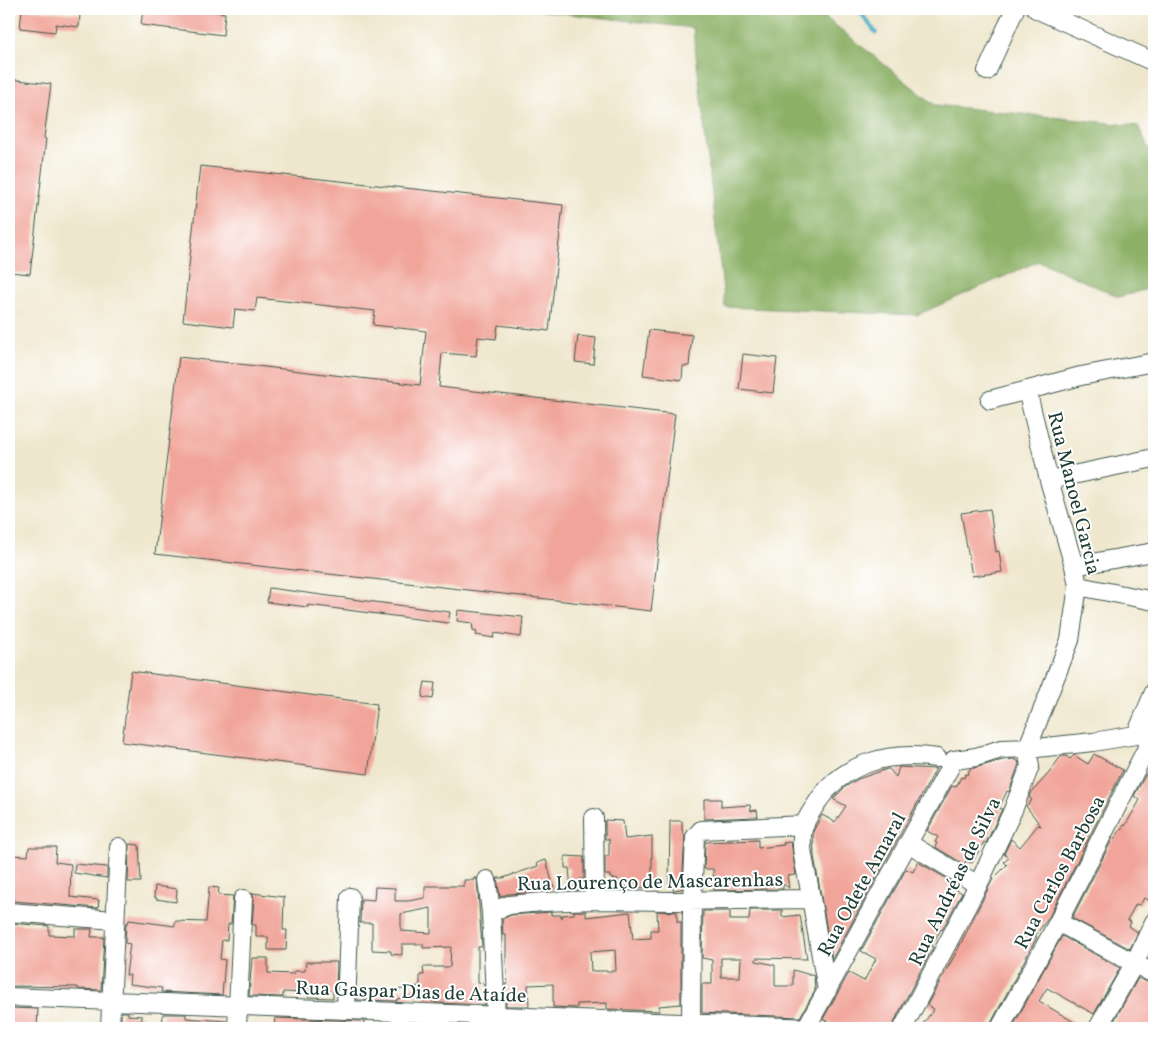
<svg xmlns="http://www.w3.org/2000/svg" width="1163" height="1037" viewBox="0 0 1163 1037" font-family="Vollkorn,serif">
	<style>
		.forest { fill: #8cb166; stroke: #56774d }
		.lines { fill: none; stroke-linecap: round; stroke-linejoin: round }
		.stream { stroke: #49b1c8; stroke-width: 4 }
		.building { fill: #f1a59a; fill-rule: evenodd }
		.minor-casing { stroke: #3e564b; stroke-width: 20 }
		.minor { stroke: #fff; stroke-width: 18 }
		.labels { text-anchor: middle; stroke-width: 4; stroke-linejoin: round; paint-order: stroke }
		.street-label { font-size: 20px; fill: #1f3d34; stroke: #fff }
	</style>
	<rect width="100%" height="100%" fill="#fff"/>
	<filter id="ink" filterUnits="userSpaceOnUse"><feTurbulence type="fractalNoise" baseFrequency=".02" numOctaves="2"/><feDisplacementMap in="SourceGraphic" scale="10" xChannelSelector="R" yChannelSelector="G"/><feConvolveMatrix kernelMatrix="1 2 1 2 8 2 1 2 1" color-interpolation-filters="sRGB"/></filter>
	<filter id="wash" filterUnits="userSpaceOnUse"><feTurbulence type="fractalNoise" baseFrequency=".0096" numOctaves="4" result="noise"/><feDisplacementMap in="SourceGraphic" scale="20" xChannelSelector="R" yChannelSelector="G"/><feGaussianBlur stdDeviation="1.12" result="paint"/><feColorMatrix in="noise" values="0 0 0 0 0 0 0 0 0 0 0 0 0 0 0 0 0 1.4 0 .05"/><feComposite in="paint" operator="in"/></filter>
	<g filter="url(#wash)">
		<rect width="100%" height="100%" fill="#efe7cd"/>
		<path class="forest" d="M525,9H815L935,105L1138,126L1154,160V287L1119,297L1039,261L917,315L725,307L693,28Z"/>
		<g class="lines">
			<path class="stream" d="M858,9L876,33"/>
		</g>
		<g id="blocks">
			<path class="building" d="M22,9L80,14L79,27L56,24L55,32L20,28Z
				M143,9H191L225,13L223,35L141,25Z
				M9,79L51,84L44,138L46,139L30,274L9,272Z
				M200,166L563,205L549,331L498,325L496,339L478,337L476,356L442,353L439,387L675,414L651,611L155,554L179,357L420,385L426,331L373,325L375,311L257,298L255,311L235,309L233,327L183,321Z
				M649,330L692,335L689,366H683L682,380L643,375Z
				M578,336L596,338L593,364L575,362Z
				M743,354L777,358L773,393L739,389Z
				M990,509L996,552L999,551L1002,572L972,576L961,513Z
				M269,588L450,612L448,623L308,605V607L267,602Z
				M458,610L523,617L521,637L495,633L494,638L476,635L477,631L473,630L472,623L457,621Z
				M131,671L377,704L368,774L122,742Z
				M425,682L435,683L433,699L422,697Z
				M1094,754L1123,770L1049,917L1035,936L1037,937L991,1023L989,1028H920L934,1009L927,1005L957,951L993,879L1007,865L1004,862L1009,858L1004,854L1011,839L1020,847L1038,825L1041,826L1026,806L1032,800L1029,797L1031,793L1049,773L1061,756H1066L1070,759L1074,755L1088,764Z
				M1014,759L1018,761L1019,764L1009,792L1007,791L999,808L1002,809L986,843L984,842L972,863L966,861L964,864L935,847L937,843L935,842L938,837L927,831L952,786L956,787L961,777L964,778L965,774L967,775L970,769L1003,760Z
				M899,767L936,769L832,959L814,856L813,831L822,815L835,822L846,806L833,799L845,787L858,779L887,769H889L896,777Z
				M1146,774L1154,778V896L1151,901L1144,898L1140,905L1136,904L1127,920L1131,922L1129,927L1138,932L1130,949L1072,918L1113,838L1114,839L1124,825L1125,826L1140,800L1134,796Z
				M704,799H721V807L750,805L751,811L757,810L758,817L704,819Z
				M605,820L623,821L625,839L652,836V888L617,887L618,879L610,878V875H605V856H609V839H605Z
				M670,821H682V830L685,836L682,889L673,890V885H669Z
				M758,840V848L784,845L783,843L791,842L796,875L787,876L789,888L783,884V889L714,890L713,869H704L705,842Z
				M129,844L139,845L141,882H128Z
				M29,847H56L55,862L71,864L70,897L99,900L98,908L13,901V896L9,895V855L28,856Z
				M565,856L584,857V879H580L581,890H571L569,868H565Z
				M546,860L554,889L544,891L543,887L524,893L508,894L500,897L497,878H503L538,866L537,863Z
				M918,862L951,881L949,886L962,893L942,930L941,929L931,946L933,947L898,1014L892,1028H839L823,1019L849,973L864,981L876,959L861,951L906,869L913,872Z
				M75,864L107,867V878L74,873Z
				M474,878H477L482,947H478V983L484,984L485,1005L435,1003V1001L424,1000V994L397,999V1001L357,1000V989L367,990V991L396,990L420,986V975H424L423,967H450L451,947L423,948V944H402V955L391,954V951L372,950V923H360L361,899L374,900L375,887L395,888V901H408L425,898V886H464V880H474ZM431,908V933L401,931V914Z
				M155,886L177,889L176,902L156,899V897H154Z
				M209,887L219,888L218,895L233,896L231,924H228L227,940H222L220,959L225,960L222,995L161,992L162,988L129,984L130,975H126L130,944L125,943L126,923H128L129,920L175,926V921L206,922Z
				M252,893L284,897L283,930H287L286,950H268V937H256V925H252L254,899Z
				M750,910H782V917L800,915L807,959L756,958V961L775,965V986H793V970L814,976L815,991L800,1017L702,1013V984H712V960L702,958L703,911H730V920H749ZM721,958H741L740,977H721Z
				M574,911H586V917L630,912L633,939L651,938V930H658L657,911L677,912V922H681V1004L659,1006V1011L607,1009V1003L577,1004V1008L553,1007V984L528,985L529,1006H506L505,984H508L506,962V935H503L502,919L511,915L551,912V915H561L562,918V915L574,914ZM615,950L616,971H591L590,952Z
				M9,923L49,926V935L75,936V929H92L91,937H104L101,990L78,989V987L9,986Z
				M1062,936L1120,968L1094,1014L1047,988L1039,1001L1084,1028H1054L1049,1025L1047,1028H1012Z
				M252,958H268V973L294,974V971H305L306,962H337L336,990H333V998L308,997V993L283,992V997L249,996Z
				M1138,978L1154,985V1028H1110Z
				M9,1008L38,1009L37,1028H9Z
				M121,1012H128V1015L142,1016L141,1028H121Z
				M163,1014H186V1018L226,1021V1028H162Z
				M275,1018L364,1021L363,1028H274Z"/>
		</g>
	</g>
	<g filter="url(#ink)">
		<use href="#blocks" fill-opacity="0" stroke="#3e564b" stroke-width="1"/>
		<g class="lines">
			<g class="minor-casing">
				<path id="minor" d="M1036,9L1154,62
					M987,71L1015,9
					M990,400L1081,376L1154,362
					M1049,480L1154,458
					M1074,566L1154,552
					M1078,586L1154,601
					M1136,735L1154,692
					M1027,749L1070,640L1078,586L1074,566L1049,480L1027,390
					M594,818L595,900
					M908,843L978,885
					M487,880L491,912L496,1017
					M9,912L115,920
					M491,912L509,905L543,902L595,900L671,901L811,899
					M1058,922L1154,974
					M827,991C821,956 815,921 809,886C806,869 799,847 803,829C805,821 810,813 815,806C841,762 890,751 937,758
					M9,997L811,1028
					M346,1010L350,897
					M691,1023L692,901L695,837L701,830L805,825
					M110,1028L119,847
					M237,1028L243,899
					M806,1028L954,760L976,757L1001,749L1037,748L1093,742L1154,732
					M903,1028L978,885L1013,810L1030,766L1027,749
					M1000,1028L1058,922L1154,734
					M1098,1028L1134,964L1154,922"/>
			</g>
			<use href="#minor" class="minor"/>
		</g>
	</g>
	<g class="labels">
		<g class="street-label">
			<text transform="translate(1075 493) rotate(76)" y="7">Rua Manoel Garcia</text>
			<text transform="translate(1059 872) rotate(-62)" y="7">Rua Carlos Barbosa</text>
			<text transform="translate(650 881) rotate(-1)" y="7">Rua Lourenço de Mascarenhas</text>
			<text transform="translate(954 881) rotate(-64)" y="7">Rua Andréas de Silva</text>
			<text transform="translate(861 884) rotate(-61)" y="7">Rua Odete Amaral</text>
			<text transform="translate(411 991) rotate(2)" y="7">Rua Gaspar Dias de Ataíde</text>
		</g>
	</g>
	<rect width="1163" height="1037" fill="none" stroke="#fff" stroke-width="30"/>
</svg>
